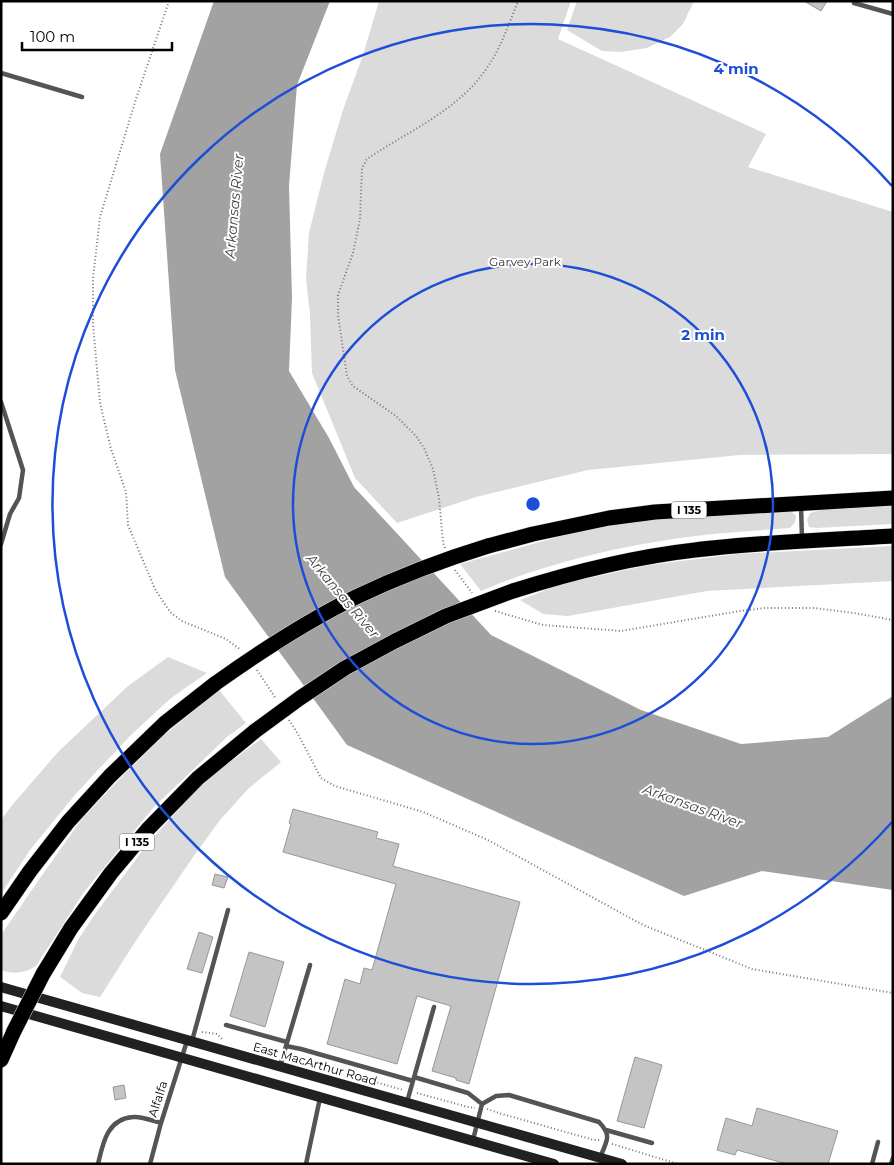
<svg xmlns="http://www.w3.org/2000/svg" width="894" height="1165" viewBox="0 0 894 1165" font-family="Montserrat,sans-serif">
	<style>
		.green { fill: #dbdbdb }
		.water { fill: #a2a2a2 }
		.building { fill: #c4c4c4; stroke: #989898 }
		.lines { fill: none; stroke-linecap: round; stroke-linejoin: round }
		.highway-casing { stroke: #dbdbdb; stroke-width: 16 }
		.path { stroke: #767676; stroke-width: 2; stroke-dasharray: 1 2.5; stroke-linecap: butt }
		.lane { stroke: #545454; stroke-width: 4.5 }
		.secondary { stroke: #212121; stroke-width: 10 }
		.highway { stroke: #000; stroke-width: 15 }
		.highway-bridge-casing { stroke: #dbdbdb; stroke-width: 16; stroke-linecap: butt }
		.highway-bridge { stroke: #000; stroke-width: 15 }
		.ring { fill: none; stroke: #1d4ed8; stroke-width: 2.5 }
		.labels { text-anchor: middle; stroke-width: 4; stroke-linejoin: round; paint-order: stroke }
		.shield { fill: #fff; stroke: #4c4c4c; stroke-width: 1 }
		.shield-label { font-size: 11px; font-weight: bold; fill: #000 }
		.park-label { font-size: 12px; fill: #323232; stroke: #fff }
		.street-label { font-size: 12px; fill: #000; stroke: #fff }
		.water-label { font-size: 14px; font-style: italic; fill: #434343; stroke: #fff }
		.centre { fill: #1d4ed8; stroke: #fff; stroke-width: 2.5 }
		.ring-label { font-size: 15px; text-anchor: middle; font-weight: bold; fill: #1d4ed8; stroke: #fff; stroke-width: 4; stroke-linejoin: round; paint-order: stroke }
	</style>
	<rect width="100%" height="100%" fill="#fff"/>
	<path class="green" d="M379,1H571L558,39L766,134L748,167L893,212V454L740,455L588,470L476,497L397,523L355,478L312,373L310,315L306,279L309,233L324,173L343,110L363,55Z
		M577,1H694L683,24L670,37L647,48L620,52L602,51L567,30Z
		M893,506V524L816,528L809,527L807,520L810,513L820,510Z
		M787,511L793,513L796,516L795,522L790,528C751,531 711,533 673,539C607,549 542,565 481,591L460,564L587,529L641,520Z
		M893,546V581L707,591L568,616L543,614L520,600L561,584L649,565L737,554Z
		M168,657L207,673L171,698L130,736L97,771L74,796L30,850L1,894V820L13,804L59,751L128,686Z
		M219,690L246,723L227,737L153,808L84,892L36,966C25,973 14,975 1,970V935L38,881L81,820L130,768L163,736Z
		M261,739L281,762L248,789L220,820L191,860L137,939L100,997L82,993L60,977L78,940L95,914L149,842L187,800L215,773Z"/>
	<path class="water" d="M214,1H330L297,85L289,186L292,298L289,371L329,438L354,487L491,635L641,710L741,744L828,737L893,696V890L762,871L684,896L347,745L225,577L175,370L160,154Z"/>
	<path class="building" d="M804,1H827L821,11Z
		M293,809L378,832L376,838L399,844L393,866L520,902L469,1084L456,1080V1078L432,1071L451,1006L417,996L397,1064L327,1044L345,979L360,984L364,968L372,970L396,884L283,852L291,824L289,823Z
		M215,874L228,877L224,888L212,885Z
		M199,932L213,937L202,973L187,969Z
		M249,952L284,962L265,1027L230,1016Z
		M635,1057L662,1065L644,1128L617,1121Z
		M124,1085L126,1098L115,1100L113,1087Z
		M757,1108L838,1131L828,1164H787L737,1150L735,1155L717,1150L726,1118L752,1126Z"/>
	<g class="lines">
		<g class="highway-casing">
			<path id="highway" d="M488,546L533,534L609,518L655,512L893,498
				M513,591C573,572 633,557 695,550C760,542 827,540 893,536
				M1,913L30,871L68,822L110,776L165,723L216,683
				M43,974L71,928L111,873L148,829L198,778L255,731
				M1,1060L14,1031"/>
		</g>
		<path class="path" d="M169,1L136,99L100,217L93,278V324L100,403L111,449L126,492L128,525L155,589L170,612L182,621L226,639L241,650
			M445,548L443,542L439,498L433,469L424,448L416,436L396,416L353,386L347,376L338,315V295L353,253L360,219L362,168L367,159C404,134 455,111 481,76C498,55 507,29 517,4V1
			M455,570L472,593
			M495,611L543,625L621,631L740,611L765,608H814L854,613L893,620
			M257,670L276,699
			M289,720L298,734L321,778L335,786L423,812L488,840L643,925L752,969L893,993
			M202,1032L217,1034L222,1039
			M347,1074L403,1090
			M417,1093L468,1107L475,1108
			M487,1109L502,1114L594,1140H601
			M612,1144L678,1164"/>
		<path class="lane" d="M854,3L893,14
			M1,73L82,97
			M1,402L23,470L19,498L10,514L1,544
			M801,506L802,538
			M226,1025L287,1042
			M192,1041L228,910
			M286,1046L310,965
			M280,1066L286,1046L301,1049L413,1081
			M414,1077L468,1093L482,1104L473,1140
			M407,1102L434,1007
			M482,1104L496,1096L509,1095L599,1122C613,1137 606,1141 600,1158
			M606,1130L652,1143
			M98,1164C103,1143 107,1119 133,1117C142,1116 153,1121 161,1123
			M150,1164L161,1123L187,1041
			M306,1164L320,1098
			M872,1164L878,1142
			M891,1164L893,1158"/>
		<path class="secondary" d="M1,987L622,1164
			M1,1006L554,1164"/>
		<use href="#highway" class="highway"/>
		<g class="highway-bridge-casing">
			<path id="highway-bridge" d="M216,683C261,651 307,621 356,597C400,576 442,560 488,546
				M255,731L300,698L345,668L395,641L446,616L513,591
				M14,1031L43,974"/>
		</g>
		<use href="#highway-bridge" class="highway-bridge"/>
	</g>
	<g class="ring">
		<circle cx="533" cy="504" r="240"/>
		<path d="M892 822A480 480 0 1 1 892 186"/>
	</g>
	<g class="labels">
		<g class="shield">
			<rect x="671.5" y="501.5" width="35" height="17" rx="4"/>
			<rect x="119.5" y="833.5" width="35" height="17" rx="4"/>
		</g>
		<g class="shield-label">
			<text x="689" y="514">I 135</text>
			<text x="137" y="846">I 135</text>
		</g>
		<g class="park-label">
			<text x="525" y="266">Garvey Park</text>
		</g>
		<g class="street-label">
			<text transform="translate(315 1064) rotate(16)" y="4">East MacArthur Road</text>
			<text transform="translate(158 1099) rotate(-72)" y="4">Alfalfa</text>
		</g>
		<g class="water-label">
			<text transform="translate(234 206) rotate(-85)" y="5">Arkansas River</text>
			<text transform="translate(343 596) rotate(50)" y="5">Arkansas River</text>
			<text transform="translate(693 806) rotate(20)" y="5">Arkansas River</text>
		</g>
	</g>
	<circle cx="533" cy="504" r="8" class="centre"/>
	<g class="ring-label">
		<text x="736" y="74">4 min</text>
		<text x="703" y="340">2 min</text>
	</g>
	<rect width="894" height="1165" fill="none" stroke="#000000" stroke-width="5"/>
	<path d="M22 42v8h150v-8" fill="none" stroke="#000000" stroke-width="2.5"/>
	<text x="30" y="42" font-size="15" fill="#000000" stroke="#ffffff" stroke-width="4" paint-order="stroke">100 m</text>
</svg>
